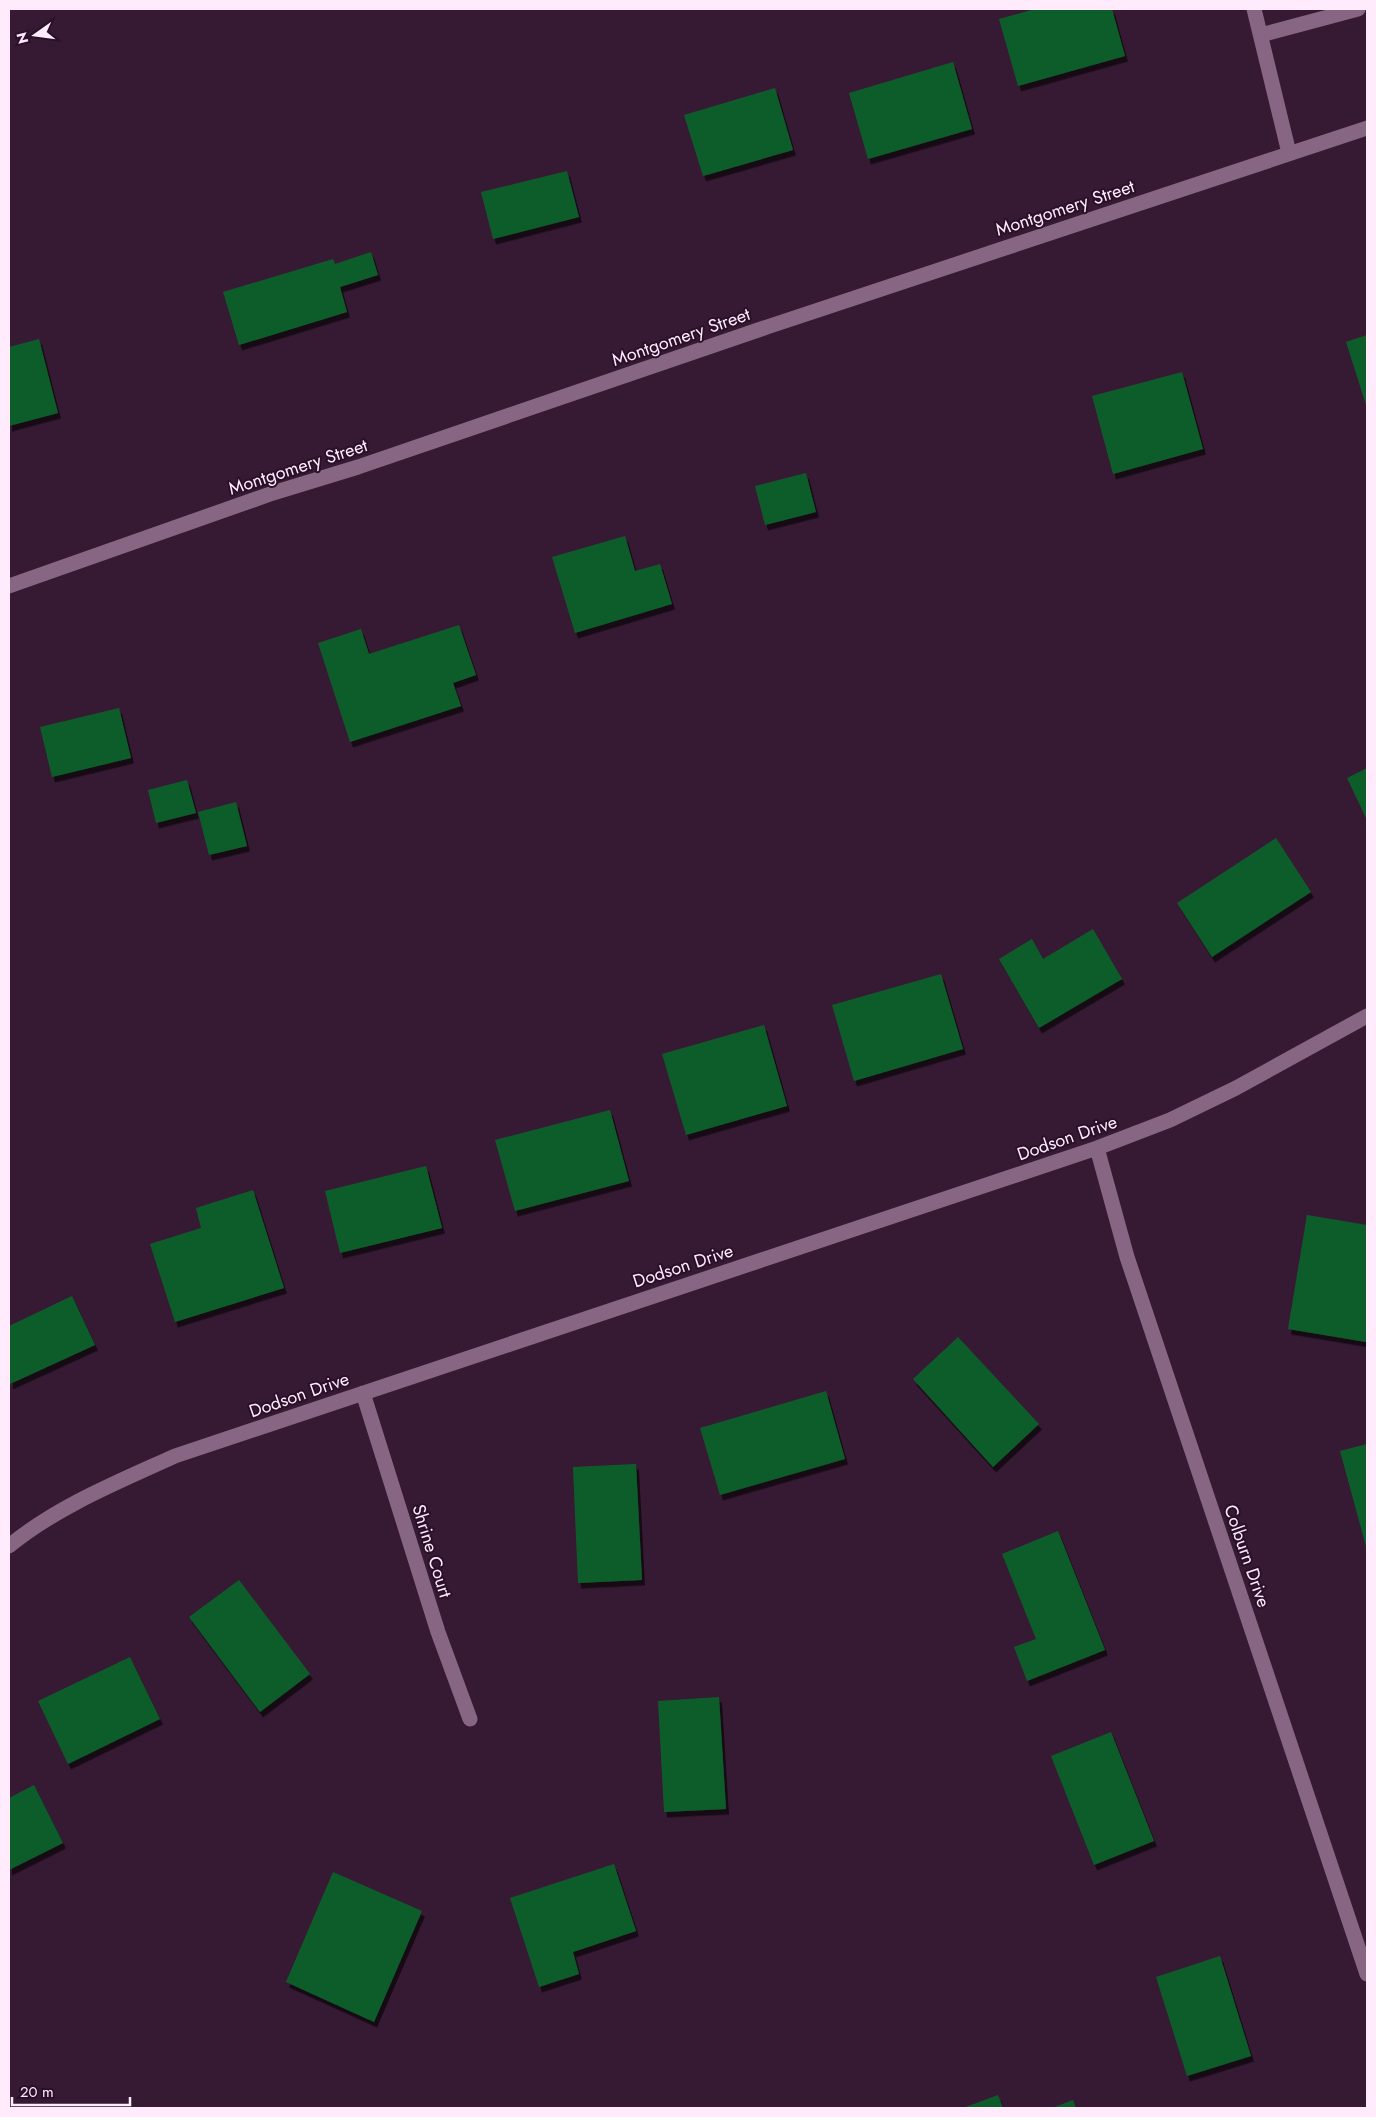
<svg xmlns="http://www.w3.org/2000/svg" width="1376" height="2117" viewBox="0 0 1376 2117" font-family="Jost,sans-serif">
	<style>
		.building { fill: #115d2c; filter: url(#shadow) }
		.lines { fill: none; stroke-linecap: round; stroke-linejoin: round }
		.minor { stroke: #876683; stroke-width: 15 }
		.labels { text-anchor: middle; stroke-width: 4; stroke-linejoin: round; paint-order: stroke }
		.street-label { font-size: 18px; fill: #ffebfc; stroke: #2b1029 }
	</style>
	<defs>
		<filter id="shadow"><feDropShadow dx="3" dy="5.5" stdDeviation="0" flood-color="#0009"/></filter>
	</defs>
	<rect width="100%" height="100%" fill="#361a33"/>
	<path class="building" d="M1035,9H1112L1125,56L1018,86L999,19Z
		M953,62L972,129L868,159L849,93Z
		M775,88L793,150L703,176L684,115Z
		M567,171L579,217L493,239L481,192Z
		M371,252L378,275L340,287L347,312L239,345L223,292L333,259L335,264Z
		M1367,335V408L1346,342Z
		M39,339L58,413L9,426V347Z
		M1182,372L1203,449L1113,474L1092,396Z
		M806,473L816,512L765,525L755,486Z
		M625,536L635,571L660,564L672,604L575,633L552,557Z
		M459,625L476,675L453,683L461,706L350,742L318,643L361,629L369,654Z
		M119,708L131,758L52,777L40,727Z
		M1367,768V820L1347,778Z
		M187,780L196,813L156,823L148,790Z
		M236,802L247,846L209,855L198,812Z
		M1276,838L1311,892L1212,957L1177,903Z
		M1093,929L1122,979L1039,1028L999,959L1032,939L1043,959Z
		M941,974L963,1049L854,1081L832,1005Z
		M764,1025L787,1106L686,1135L662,1054Z
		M610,1110L629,1181L515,1211L495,1140Z
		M426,1166L442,1228L340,1253L325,1191Z
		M253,1190L284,1288L175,1322L150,1244L201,1228L196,1208Z
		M1307,1215L1367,1225L1366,1342L1288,1329Z
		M72,1296L95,1345L10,1384L9,1326Z
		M958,1337L1039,1424L993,1467L913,1379Z
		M826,1391L845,1459L720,1495L700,1428Z
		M1367,1444V1550L1340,1451Z
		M636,1464L642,1580L578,1583L573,1467Z
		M1058,1531L1105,1650L1027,1681L1014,1647L1036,1639L1002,1554Z
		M239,1580L310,1674L260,1712L189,1617Z
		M130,1657L160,1719L68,1764L38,1701Z
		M719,1697L726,1809L664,1812L658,1701Z
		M1111,1732L1154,1841L1094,1865L1051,1756Z
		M34,1785L63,1843L9,1870V1798Z
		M614,1864L636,1931L573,1952L579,1974L539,1987L510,1898Z
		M333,1872L422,1911L374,2022L286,1982Z
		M1220,1956L1251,2056L1187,2076L1156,1977Z
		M998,2095L1003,2108H963Z
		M1073,2100L1076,2108H1052Z"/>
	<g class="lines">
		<path class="minor" d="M1254,9L1289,153
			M1261,35L1358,9
			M9,586L273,493L358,467L767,327L1367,128
			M1097,1148L1127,1257L1367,1974
			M363,1393L438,1632L470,1719
			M9,1546C58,1506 118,1482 175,1456L1097,1148L1170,1120L1236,1088L1367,1016"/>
	</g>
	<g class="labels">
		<g class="street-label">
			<text transform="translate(1065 208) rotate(-18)" y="6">Montgomery Street</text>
			<text transform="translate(681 337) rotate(-19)" y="6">Montgomery Street</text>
			<text transform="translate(298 467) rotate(-18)" y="6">Montgomery Street</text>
			<text transform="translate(1067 1138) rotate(-19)" y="6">Dodson Drive</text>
			<text transform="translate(683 1266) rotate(-18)" y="6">Dodson Drive</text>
			<text transform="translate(299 1395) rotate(-19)" y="6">Dodson Drive</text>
			<text transform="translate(432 1551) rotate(73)" y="6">Shrine Court</text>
			<text transform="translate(1247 1556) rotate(71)" y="6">Colburn Drive</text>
		</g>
	</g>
	<rect width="1376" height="2117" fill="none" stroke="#ffebfc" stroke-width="20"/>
	<g transform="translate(35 35) rotate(256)" stroke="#2b1029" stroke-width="4" paint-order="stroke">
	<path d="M0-4L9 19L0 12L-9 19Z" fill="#ffebfc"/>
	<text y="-8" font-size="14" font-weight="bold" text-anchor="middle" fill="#ffebfc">N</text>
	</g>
	<path d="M12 2097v8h118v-8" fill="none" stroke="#ffebfc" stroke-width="2.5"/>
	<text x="20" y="2097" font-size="15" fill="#ffebfc" stroke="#2b1029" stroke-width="4" paint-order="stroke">20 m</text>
</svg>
